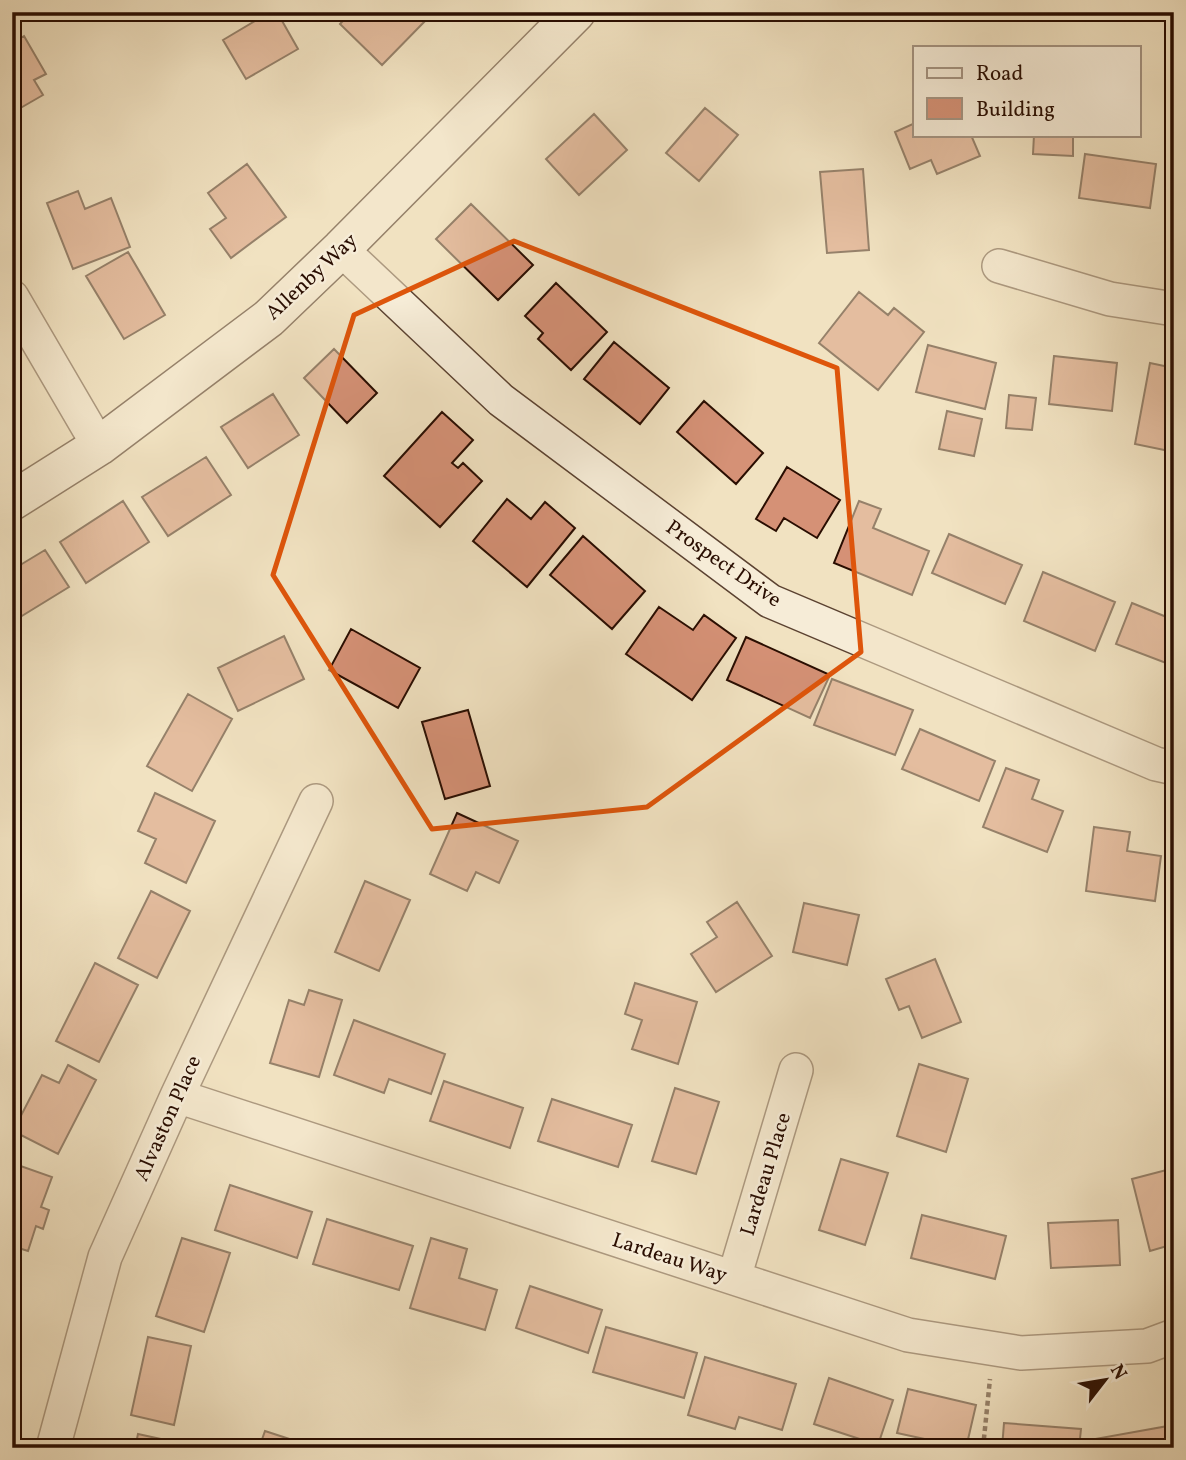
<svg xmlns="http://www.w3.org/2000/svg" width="1186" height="1460" viewBox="0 0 1186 1460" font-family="Vollkorn,serif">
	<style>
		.building { fill: #d59176; stroke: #290d01; stroke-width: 2 }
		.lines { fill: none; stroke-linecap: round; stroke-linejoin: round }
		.street-casing { stroke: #5b4231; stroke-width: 36 }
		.secondary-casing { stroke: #290d01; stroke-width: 41 }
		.path { stroke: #290d01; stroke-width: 4.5; stroke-dasharray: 5 3.5; stroke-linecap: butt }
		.street { stroke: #f6ecd7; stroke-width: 33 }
		.secondary { stroke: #f6ecd7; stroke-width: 38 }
		.marked { fill: none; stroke: #de550b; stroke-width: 5; stroke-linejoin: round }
		.labels { text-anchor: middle; stroke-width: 5; stroke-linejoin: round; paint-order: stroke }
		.street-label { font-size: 21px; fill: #290d01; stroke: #f6ecd7 }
	</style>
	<rect width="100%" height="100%" fill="#f1e2c1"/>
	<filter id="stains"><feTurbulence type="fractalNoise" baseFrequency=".00286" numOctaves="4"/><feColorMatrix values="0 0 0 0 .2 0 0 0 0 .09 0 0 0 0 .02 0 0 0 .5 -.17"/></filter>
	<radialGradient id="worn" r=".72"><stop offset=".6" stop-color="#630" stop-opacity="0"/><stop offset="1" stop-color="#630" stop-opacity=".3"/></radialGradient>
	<path class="building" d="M270,12H277L298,49L246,79L223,40Z
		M351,12L361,18L366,12H424L429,17L382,65L340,24Z
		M24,36L46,74L34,80L43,95L17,110L12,102V43Z
		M705,108L738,135L699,181L666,153Z
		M594,114L627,150L579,195L546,159Z
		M915,123V135H971L980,156L937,174L931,160L910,169L895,132Z
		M1034,135H1073V156L1033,154Z
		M1085,154L1156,164L1150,208L1079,198Z
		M247,164L286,217L231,258L210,229L226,218L208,193Z
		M863,169L869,250L827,253L820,172Z
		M1172,173H1174V232H1173Z
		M78,191L85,209L111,198L130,247L73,269L47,203Z
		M471,204L533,265L498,300L436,239Z
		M128,252L165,315L124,339L86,276Z
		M556,283L607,332L571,370L538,339L543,333L525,316Z
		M859,292L888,315L894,308L924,332L878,390L819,343Z
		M614,342L669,388L640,424L584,379Z
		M928,345L996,363L985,409L916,392Z
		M334,349L377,393L347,423L304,378Z
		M1054,356L1117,363L1112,411L1049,404Z
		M1150,363L1174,368V452L1135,444Z
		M273,394L299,435L248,468L221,427Z
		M1009,395L1036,398L1032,430L1006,428Z
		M704,401L763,453L736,484L677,432Z
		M947,411L982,419L974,456L939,449Z
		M442,412L473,440L452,463L458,468L463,463L482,481L440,527L384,476Z
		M206,457L231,495L168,536L142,497Z
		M787,467L840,500L817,538L784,518L776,531L756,519Z
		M507,499L531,519L545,502L575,528L527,587L473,541Z
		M123,501L149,542L86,583L60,542Z
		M859,501L881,509L873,528L929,551L912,595L834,563Z
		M949,534L1022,565L1005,604L932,573Z
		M583,536L645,591L612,629L550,575Z
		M45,550L69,587L12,622V570Z
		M1043,572L1115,602L1095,651L1024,621Z
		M1132,603L1174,620V666L1116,644Z
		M659,607L693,630L704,615L736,638L692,700L626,654Z
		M351,629L420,668L398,708L329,670Z
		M284,636L304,679L238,711L218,668Z
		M746,637L830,675L810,718L727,680Z
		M832,679L913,710L895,755L814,725Z
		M188,694L232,719L192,791L147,766Z
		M468,710L490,786L445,799L422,722Z
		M920,729L995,761L979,801L902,769Z
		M1006,768L1039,780L1032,799L1063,811L1047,852L983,827Z
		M155,793L215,821L186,883L145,863L156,839L138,831Z
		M457,813L518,841L499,883L476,872L467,891L430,874Z
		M1094,827L1130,832L1127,851L1161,856L1155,901L1086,891Z
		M365,881L410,900L379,971L335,952Z
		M151,891L190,911L157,978L118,958Z
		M737,902L772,956L716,992L691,954L717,937L707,922Z
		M804,903L859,915L847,965L793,952Z
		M935,959L961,1022L922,1038L909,1006L899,1010L886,979Z
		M95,963L138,985L99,1062L56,1041Z
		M635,983L697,1002L678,1064L632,1049L642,1020L625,1014Z
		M309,990L342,1000L319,1077L270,1063L289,1000L304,1005Z
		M354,1020L445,1054L431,1094L389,1079L384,1093L334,1075Z
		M919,1064L968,1079L946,1152L897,1136Z
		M68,1065L96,1080L58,1154L13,1131L42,1075L59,1083Z
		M444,1081L523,1108L510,1148L430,1121Z
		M675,1088L719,1102L696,1174L652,1161Z
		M552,1099L632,1125L618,1167L538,1141Z
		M841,1159L888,1173L865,1245L819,1230Z
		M12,1163L52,1177L41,1207L49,1210L43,1229L36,1226L28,1251L12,1246Z
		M1174,1168V1244L1150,1251L1132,1179Z
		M230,1185L312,1212L297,1258L215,1230Z
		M922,1215L1006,1236L995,1279L911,1258Z
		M327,1219L413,1246L399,1290L313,1264Z
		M1118,1220L1120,1265L1051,1268L1048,1223Z
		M182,1238L230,1253L204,1332L156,1316Z
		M431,1238L467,1249L459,1278L497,1290L485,1330L410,1308Z
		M12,1262L19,1264L12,1288Z
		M530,1286L602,1310L588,1353L516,1328Z
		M606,1327L697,1353L684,1398L593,1372Z
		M148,1337L191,1346L174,1425L131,1415Z
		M705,1357L796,1384L782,1430L739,1417L735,1429L688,1415Z
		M829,1378L893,1400L878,1445L814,1424Z
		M908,1389L976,1405L966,1448L897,1433Z
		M1004,1423L1081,1429L1079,1448H1002Z
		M1168,1426L1172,1448H1096L1095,1439Z
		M265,1431L317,1448H259Z
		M138,1434L202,1448H135Z"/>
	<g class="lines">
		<g class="street-casing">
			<path id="street" d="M341,249L501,400L770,601L1156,764L1174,768
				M999,266L1110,299L1174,309
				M12,297L99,446
				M177,1096L908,1335L1021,1353L1147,1346L1174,1336
				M734,1278L796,1070
				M53,1448L105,1257L177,1096L316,801"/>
		</g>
		<g class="secondary-casing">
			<path id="secondary" d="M12,501L99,446L269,318L341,249L576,12"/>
		</g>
		<path class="path" d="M983,1448L990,1379"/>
		<use href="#street" class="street"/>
		<use href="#secondary" class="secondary"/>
	</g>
	<path d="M0 0H1186V1460H0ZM514,241L837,368L861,652L647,807L432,829L273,575L354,315Z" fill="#f1e2c1" fill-opacity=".55" fill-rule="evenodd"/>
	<path class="marked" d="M514,241L837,368L861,652L647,807L432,829L273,575L354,315Z"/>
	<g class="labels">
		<g class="street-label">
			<text transform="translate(311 276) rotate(-43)" y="7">Allenby Way</text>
			<text transform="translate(724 563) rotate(35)" y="7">Prospect Drive</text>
			<text transform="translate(167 1118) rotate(-66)" y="7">Alvaston Place</text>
			<text transform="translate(765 1174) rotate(-73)" y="7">Lardeau Place</text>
			<text transform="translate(670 1257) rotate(18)" y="7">Lardeau Way</text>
		</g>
	</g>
	<rect width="1186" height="1460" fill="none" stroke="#f1e2c1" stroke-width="42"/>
	<rect x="14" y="14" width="1158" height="1432" fill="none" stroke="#290d01" stroke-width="3.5"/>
	<rect x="21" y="21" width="1144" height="1418" fill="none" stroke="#290d01" stroke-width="2"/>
	<rect x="913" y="46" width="228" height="91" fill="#f6ecd7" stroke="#a49381" stroke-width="2"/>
	<rect x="927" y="68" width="35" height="10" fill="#f6ecd7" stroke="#a49381" stroke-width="2"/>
	<text x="976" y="80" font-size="21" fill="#290d01">Road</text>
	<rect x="927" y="98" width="35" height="21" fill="#d59176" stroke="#a49381" stroke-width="2"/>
	<text x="976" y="116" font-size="21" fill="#290d01">Building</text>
	<g transform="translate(1105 1380) rotate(59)" stroke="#f6ecd7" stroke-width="5" paint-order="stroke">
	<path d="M0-5L12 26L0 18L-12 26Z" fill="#290d01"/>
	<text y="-10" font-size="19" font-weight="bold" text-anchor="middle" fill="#290d01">N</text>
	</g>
	<rect width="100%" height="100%" filter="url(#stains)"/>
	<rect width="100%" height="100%" fill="url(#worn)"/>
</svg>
